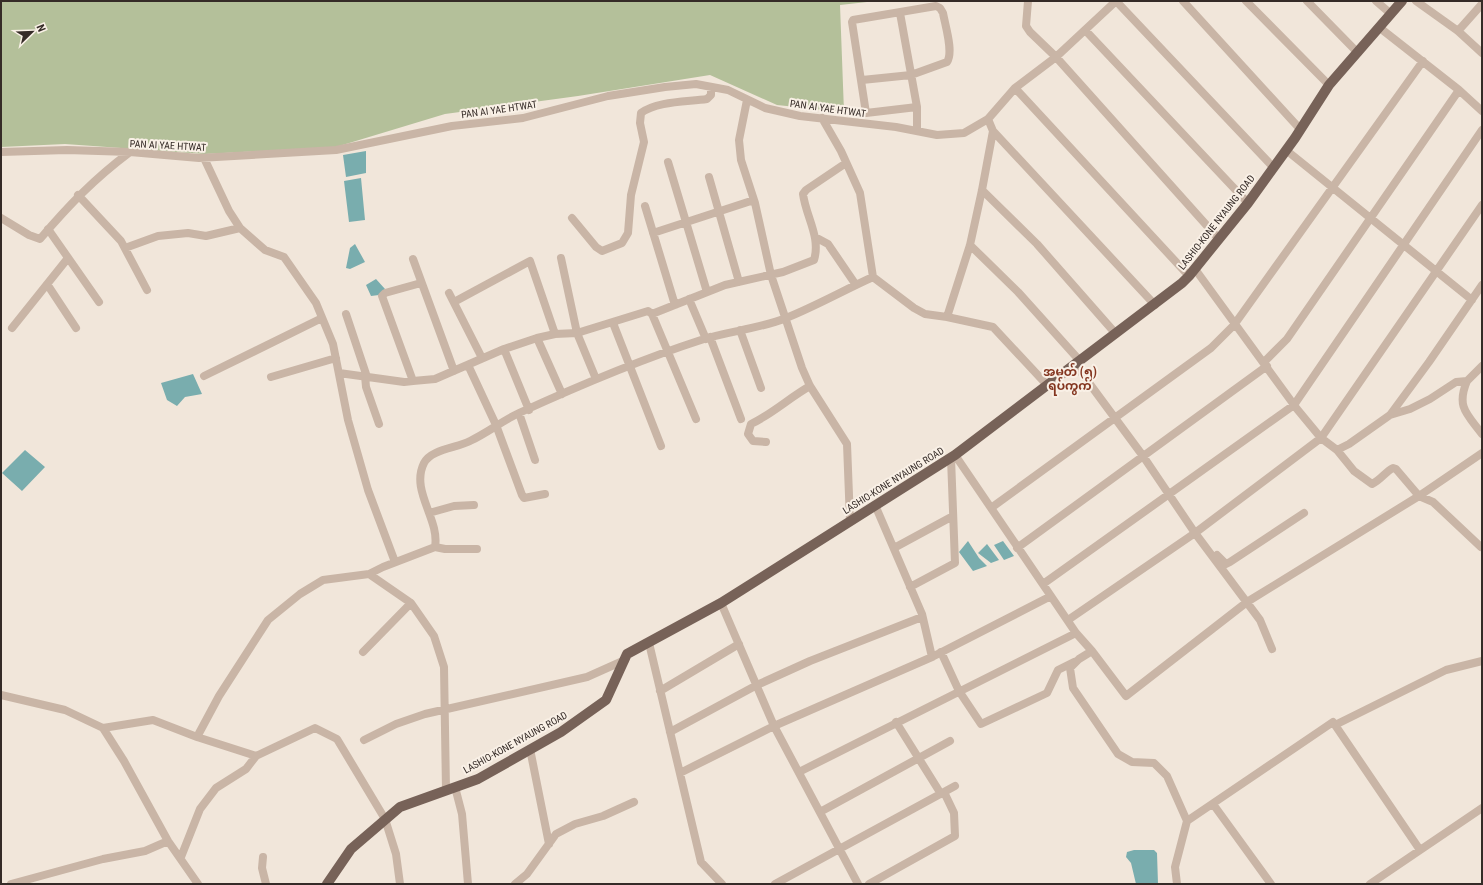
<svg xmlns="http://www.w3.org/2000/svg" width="1483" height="885" viewBox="0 0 1483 885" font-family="'Roboto Condensed','Noto Sans Myanmar',sans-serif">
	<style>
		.green { fill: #b4c09a }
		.water { fill: #79adae }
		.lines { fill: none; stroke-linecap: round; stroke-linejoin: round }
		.minor { stroke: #c9b5a6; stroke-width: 8 }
		.major { stroke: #776258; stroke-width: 10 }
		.labels { text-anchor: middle; stroke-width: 4; stroke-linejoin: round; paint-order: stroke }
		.street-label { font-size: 10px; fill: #352b27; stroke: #f9f0e6 }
		.quarter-label { font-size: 12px; font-weight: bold; fill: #843620; stroke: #f9f0e6 }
	</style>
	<rect width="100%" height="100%" fill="#f1e6da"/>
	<path class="green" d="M1,1H876L840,5L844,112L777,105L710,75L578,96L445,114L336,147L205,154L65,144L1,147Z"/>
	<path class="water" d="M366,151V173L346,177L343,155Z
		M361,178L365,220L349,222L344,181Z
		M355,244L365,262L350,269L346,268L350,248Z
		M376,279L385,289L379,295L371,296L366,285Z
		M193,374L202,394L185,397L177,406L167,400L161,383Z
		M25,450L45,467L22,491L2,473Z
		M968,541L979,558L987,566L973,571L959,552Z
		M1003,541L1014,556L1004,560L994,545Z
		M987,544L999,560L991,563L978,553Z
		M1134,850H1154L1157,853L1158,884H1136L1131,863L1126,857L1127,852Z"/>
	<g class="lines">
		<path class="minor" d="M1028,1L1026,26L1030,32L1056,57L1218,238
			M1116,1L1273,167
			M1183,1L1300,129
			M1246,1L1329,85
			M1307,1L1358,53
			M1376,1L1391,14
			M1416,1L1458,31L1482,53
			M900,13L917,107V130
			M1380,28L1459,90L1482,111
			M1085,30L1248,203
			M1458,31L1482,4
			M862,80L911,75L947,62C954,52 945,25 943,13L940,8L936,6L853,20L852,22L866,113L917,107
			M1015,88L1189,276
			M747,100L739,140L741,160L755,203L771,275L802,368L810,386L847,444L850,521
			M822,118L841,151L860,193L873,277
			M988,119L993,131L982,190L970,245L947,317L993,327L1048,386
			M993,131L1155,305
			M1286,150L1472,300
			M1,152L67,150L130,152L199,158L336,150L452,126L523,118L608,96L665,87L696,84L728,90L765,108L800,116L896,127L937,135L964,133L988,119L1015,88L1056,57L1116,1
			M204,158L229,211L240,228L265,250L284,257L316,303L333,344L348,420L368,490L395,562
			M668,162L707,292
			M709,177L739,282
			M982,190L1037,244L1116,334
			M78,195L121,241L147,290
			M645,206L675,305
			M1,218L29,235L40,239C69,205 94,179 130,152
			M572,218L596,247L602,251L622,243L628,233L631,195L644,142L640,123L641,113C657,101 687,102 707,99L711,95V87
			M48,229L99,302
			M653,233L754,200
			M815,237L828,244L856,285
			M970,245L1018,292L1080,361
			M125,248L158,236L188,233L206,236L240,228
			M561,258L577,333L596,379
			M413,259L454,371
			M1195,269L1297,409L1321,438L1337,450L1354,471L1372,484C1381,480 1385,472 1393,468L1396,469L1419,496L1433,502L1481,547
			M47,284L76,328
			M449,293L482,358
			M689,299L706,339
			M454,302L530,261L555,334
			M346,314L367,377
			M652,314L725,285L783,272L814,260C821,237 806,217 803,194L806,190L846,163
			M613,323L661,446
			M12,328L68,258
			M740,330L761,388
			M710,337L741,419
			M537,338L562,394
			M504,349L529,410
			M1264,362L1287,339L1459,90
			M1075,364L1143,456L1195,533L1260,620L1272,649
			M468,365L496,425L522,495L524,498L545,494
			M339,373L404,382L413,381L382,296L385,293L421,283
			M204,376L322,318
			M365,376L366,387L379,424
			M271,377L336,358
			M413,381L435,379L504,349L537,338L555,334L577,333L648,311L652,314L696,419
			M1467,381C1456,407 1467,414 1482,434
			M519,413L535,460
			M1390,415L1410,409L1430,399L1456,382L1467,381L1482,366
			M766,442L753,441L748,434L751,424C772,414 789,398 810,386
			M1337,450L1349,444L1390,415L1429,362L1482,285
			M955,455L1076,633L1092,651L1079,659L1070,668L1073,688L1118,754L1132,762L1154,763L1167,776L1187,821L1175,867L1177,884
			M875,505L922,614L932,657
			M991,508L1211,348L1234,325L1423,61
			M429,513L454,506L474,505
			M435,547L445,549H477
			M894,548L953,516
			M1017,548L1267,366
			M1217,555L1226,564L1230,562L1304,513
			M369,574L383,567L435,547C440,519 410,491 424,463C431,449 457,448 470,441C487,433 502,421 519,413C578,386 639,360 701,340C729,331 759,329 786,318C816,306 844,290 873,277L914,308L925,314L947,317
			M1043,584L1294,405L1482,130
			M910,587L955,563L951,458
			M721,603L774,726L858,884
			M1068,620L1195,533L1321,438L1482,205
			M649,643L701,862L722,884
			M1092,651L1126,696L1247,602L1419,496L1482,453
			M363,652L411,603
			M941,652L959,691L981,724L1047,693L1058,670L1074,662
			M660,691L739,644
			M1,695L65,710L103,728L124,761L168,841L198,884
			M896,722L941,794
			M1335,725L1446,670L1482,661
			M103,728L153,720L197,737L256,756L315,728L337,739L385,819L396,854L400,884
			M670,732L757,685L810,661L922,617
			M197,737L219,696L268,620L300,594L323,580L369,574L411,603L434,636L444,667L446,790
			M364,740L396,724L425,714L587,677L625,660
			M530,749L549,844
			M799,772L1076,633
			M680,773L774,726L932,657L1051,596
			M455,787L462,814L468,884
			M1213,804L1271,884
			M820,812L950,741
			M1187,821L1333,722L1420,850
			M181,857L200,809L216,788L246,769L256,756
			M263,857L262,868L266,884
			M11,884L103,859L145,851L168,841
			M515,884L527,874L556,834L575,824L603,816L634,802
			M775,884L955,786
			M869,884L955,836L954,813L944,792
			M1370,884L1482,808"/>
		<path class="major" d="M327,884L351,849L400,807L478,779L561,732L606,700L627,654L721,603L955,455L1182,283L1189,276L1248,203L1295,138L1329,85L1402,1"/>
	</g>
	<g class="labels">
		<g class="street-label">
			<text transform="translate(828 108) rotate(8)" y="4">PAN AI YAE HTWAT</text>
			<text transform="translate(499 109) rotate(-8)" y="4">PAN AI YAE HTWAT</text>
			<text transform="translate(168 145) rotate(3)" y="4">PAN AI YAE HTWAT</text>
			<text transform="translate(1216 222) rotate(-52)" y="4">LASHIO-KONE NYAUNG ROAD</text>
			<text transform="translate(893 480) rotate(-32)" y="4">LASHIO-KONE NYAUNG ROAD</text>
			<text transform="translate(515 742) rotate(-29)" y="4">LASHIO-KONE NYAUNG ROAD</text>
		</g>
		<g class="quarter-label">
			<text x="1070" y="376">အမှတ် (၅)<tspan x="1070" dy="14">ရပ်ကွက်</tspan></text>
		</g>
	</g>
	<rect width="1483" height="885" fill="none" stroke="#352b27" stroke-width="4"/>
	<g transform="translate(32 32) rotate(67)" stroke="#f9f0e6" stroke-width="3" paint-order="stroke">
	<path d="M0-3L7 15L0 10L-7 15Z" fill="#352b27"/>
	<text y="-6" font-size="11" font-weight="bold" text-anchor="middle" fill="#352b27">N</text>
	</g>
</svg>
